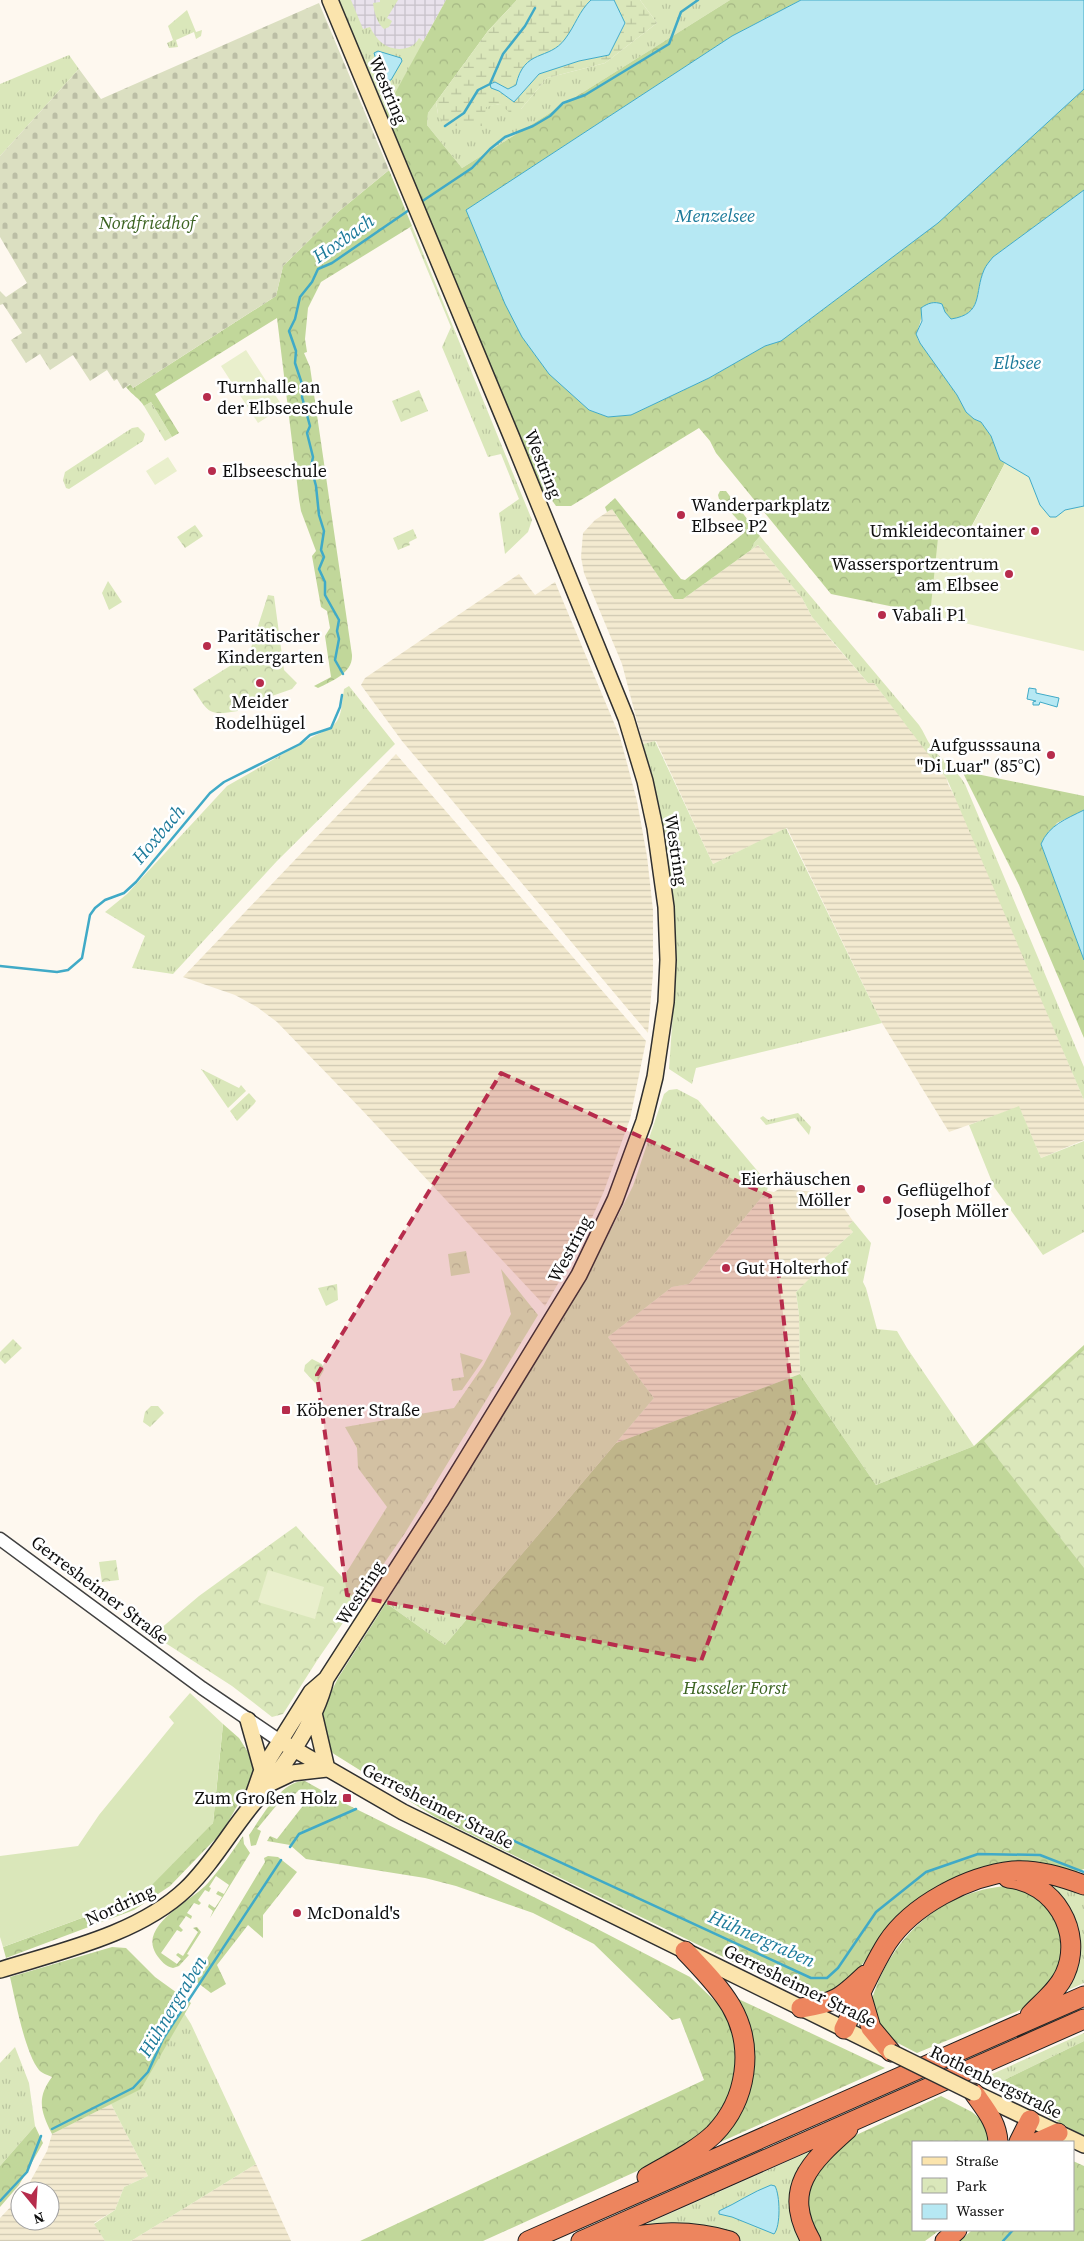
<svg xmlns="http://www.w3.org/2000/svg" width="1084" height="2241" viewBox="0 0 1084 2241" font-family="'Source Serif 4',serif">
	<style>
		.industrial { fill: url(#industrial-grid) }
		.farmland { fill: url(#farmland-rules) }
		.grass { fill: url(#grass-tufts) }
		.forest { fill: url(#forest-crowns) }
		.wetland { fill: url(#wetland-marsh) }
		.cemetery { fill: url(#cemetery-stones) }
		.park { fill: url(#park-crowns) }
		.garden { fill: #dae7ba }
		.pitch { fill: #e9efcc }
		.water { fill: #b6e8f3; stroke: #40aac7 }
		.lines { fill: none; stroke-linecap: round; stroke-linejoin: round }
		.stream { stroke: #40aac7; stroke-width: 2.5 }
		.tertiary-casing { stroke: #414141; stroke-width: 15 }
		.secondary-casing { stroke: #303030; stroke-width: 18 }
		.motorway-casing { stroke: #1f1f1f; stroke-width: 21 }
		.tertiary { stroke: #fff; stroke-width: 12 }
		.secondary { stroke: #fbe4ad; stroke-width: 15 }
		.motorway { stroke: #ed855e; stroke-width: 19 }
		.secondary-bridge-casing { stroke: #303030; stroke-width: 18; stroke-linecap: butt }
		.secondary-bridge { stroke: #fbe4ad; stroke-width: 15 }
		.marked { fill: #b72c4c; fill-opacity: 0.2; stroke: #b72c4c; stroke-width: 4; stroke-dasharray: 10 6; stroke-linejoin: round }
		.poi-dot { fill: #b72c4c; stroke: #fff; stroke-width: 2 }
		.labels { text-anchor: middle; stroke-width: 5; stroke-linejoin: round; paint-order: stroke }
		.street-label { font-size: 18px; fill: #0e0e0e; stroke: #fff }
		.park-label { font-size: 18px; font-style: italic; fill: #3b6321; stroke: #fff }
		.poi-label { font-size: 18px; fill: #0e0e0e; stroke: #fff; text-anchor: start }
		.water-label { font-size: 19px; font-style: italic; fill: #1c7a9a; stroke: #fff }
	</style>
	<defs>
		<pattern id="industrial-grid" width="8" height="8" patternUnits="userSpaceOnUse" patternTransform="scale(1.25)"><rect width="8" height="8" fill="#e9e2ec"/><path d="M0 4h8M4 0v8" fill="none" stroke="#c7c1c9"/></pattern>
		<pattern id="farmland-rules" width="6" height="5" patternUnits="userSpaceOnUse" patternTransform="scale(1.25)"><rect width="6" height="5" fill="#f3ead0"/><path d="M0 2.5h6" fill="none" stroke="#cfc8b1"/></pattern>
		<pattern id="grass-tufts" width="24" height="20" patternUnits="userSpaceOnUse" patternTransform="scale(1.25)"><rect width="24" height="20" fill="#dae7ba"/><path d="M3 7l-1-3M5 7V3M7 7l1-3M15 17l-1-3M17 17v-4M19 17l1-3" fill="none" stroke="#bac59f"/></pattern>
		<pattern id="forest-crowns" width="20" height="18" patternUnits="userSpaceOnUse" patternTransform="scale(1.25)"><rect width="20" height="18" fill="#c1d79a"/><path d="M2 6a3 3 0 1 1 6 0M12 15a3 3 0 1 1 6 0" fill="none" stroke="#a5b784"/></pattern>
		<pattern id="wetland-marsh" width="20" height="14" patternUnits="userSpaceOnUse" patternTransform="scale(1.25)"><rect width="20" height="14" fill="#dae7ba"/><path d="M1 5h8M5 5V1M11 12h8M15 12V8" fill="none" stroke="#bac59f"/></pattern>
		<pattern id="cemetery-stones" width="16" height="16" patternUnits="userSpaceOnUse" patternTransform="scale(1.25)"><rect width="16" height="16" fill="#dbdfc1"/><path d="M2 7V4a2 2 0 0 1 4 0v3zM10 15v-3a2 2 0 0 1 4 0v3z" fill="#bbbea5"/></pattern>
		<pattern id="park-crowns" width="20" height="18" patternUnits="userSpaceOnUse" patternTransform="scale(1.25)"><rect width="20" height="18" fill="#dae7ba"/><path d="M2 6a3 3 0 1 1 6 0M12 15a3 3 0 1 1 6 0" fill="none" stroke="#bac59f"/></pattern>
	</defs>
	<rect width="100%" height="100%" fill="#fef8ef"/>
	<path class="industrial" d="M343,0H446L386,109Z"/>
	<path class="farmland" d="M612,509L674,599H683L758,545L802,598L812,617L836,646L868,683H874L926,750L947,779L948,784L964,814L1084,1100V1140L1041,1158L1019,1107L949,1132L882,1023L787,828L713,864L656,741L643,744L622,664L584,573L581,557L583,533L595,520Z
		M519,574L535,595L555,582L620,737L637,801L647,856L653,910V973L648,1033L402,741L361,685L365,678Z
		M396,754L646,1041L630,1119L604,1191L577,1251L545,1306L362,1110L277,1022L257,1007L235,995L183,977Z
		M779,1189L829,1193L836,1197L853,1221L849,1226L853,1232L808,1273L812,1277L796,1292L799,1315L800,1374L616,1443L654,1398L608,1337L672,1287L689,1284L767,1191L774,1192Z
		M111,2104L148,2176L124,2187L115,2210L94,2223L105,2241H0V2218L20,2197V2221H50V2191H25L47,2151L52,2134Z
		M256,2164L291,2241H131Z"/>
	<path class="grass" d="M336,0H351L363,29L370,27C373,33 377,39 382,43C393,52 413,51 419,38L424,42L383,115Z
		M380,0H398L387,18L392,21L389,27L384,29C377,23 374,12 373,3L380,2Z
		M640,0H730L462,168L427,125L428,113L436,102L438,114L500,104L521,109L547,78L605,63L657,23Z
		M187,10L196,32L202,30L201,36L196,39L194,32L176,40L178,47L169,48L167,43L173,40L168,26Z
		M69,55L79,69L0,156V84Z
		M412,226L532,520L528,532L505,554L499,513L519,499L501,454L488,457L442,347L451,327L410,228Z
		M151,402L172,437L165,441L144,406Z
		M138,427L145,434L143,441L69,489L66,488L63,480L65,472L132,428Z
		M760,536L919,725C924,732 926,739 931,746C941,760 956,769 965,784L1084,1067V1100L947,779L874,683H868L812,617L802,598L758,545L751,550L754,543Z
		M108,581L122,602L109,610L102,593Z
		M349,686L395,744L277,861L173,974L132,968L145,936L105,912L127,894L227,786L316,735C343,724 340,716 344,689Z
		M655,741L713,864L786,828L882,1023L696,1068L692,1084L669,1069L675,983L670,884L658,804L643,744Z
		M201,1069L239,1088L241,1085L246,1091L228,1108Z
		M677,1089L698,1100L765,1180L768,1186L767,1191L689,1284L672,1287L608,1337L654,1398L445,1645L386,1603L554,1332L594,1263L633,1186L664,1094L669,1090Z
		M249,1093L256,1101L254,1104L237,1121L230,1111Z
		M1019,1106L1041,1158L1084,1141V1232L1043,1255L994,1187L969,1125Z
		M798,1113L811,1127L809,1135L795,1118L766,1125L760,1118L763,1116L768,1120Z
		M853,1221L871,1243L863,1282L866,1288L877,1329L897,1331L907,1348L974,1446L876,1485L800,1374L799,1315L796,1292L811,1277L808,1273L853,1232L848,1226Z
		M1013,1874L1084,1887V1983L1059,1994Z
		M184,2013L191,2024L256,2164L131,2241H105L94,2224L115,2210L124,2187L148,2176L111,2104L141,2088Z
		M1084,2033V2041L992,2086L981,2079Z
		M15,2047L29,2083L35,2126L0,2166V2063Z
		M809,2152L812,2156L807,2241H741L728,2236L646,2229L644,2225Z"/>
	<path class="forest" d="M446,0H517L488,31L428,113L427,125L462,168L730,0H801L732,36L466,210L522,337L549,374L589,410L608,417L631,415L709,378L765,346L781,341L938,223L1084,89V190L993,257C990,261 986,265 984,270C974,293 984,314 951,319L945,312L942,304L921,315C922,324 915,330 918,340L957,395L966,412L974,419L981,422L991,436L1000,460L1005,463L969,531L952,534L953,619L831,594L716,453L710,441L699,428L571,506H556L546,492H543L383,115Z
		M389,170L412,226L321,282L308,308L305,339L307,352L304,353L310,367L352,655C353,673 332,681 318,688L314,686L331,677L325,636L330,628L327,611L321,607L312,556L316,551L301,511L299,499L277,318L155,394L179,433L172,437L151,402L144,406C139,398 133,396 126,387L131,384L133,388L276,296L283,266L338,212Z
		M720,491H726L760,536L754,543L751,550L683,599H674L612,509L607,512L605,507L615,498L681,579L685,580L744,533L745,528L719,499L718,495Z
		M962,771L1084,796V810L1057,823L1041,844L1084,960V1038L1019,885Z
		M1084,1345V1869L1068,1875L976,1871L944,1883L920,1897L895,1919L843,1991L810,1999L435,1817L334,1754L327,1747L320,1715L338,1678L386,1603L445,1645L616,1443L800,1374L876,1485L974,1446Z
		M223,1724L239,1738L251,1757H256L254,1776L223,1831L170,1886L134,1910L6,1958L3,1947L109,1908L213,1823Z
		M305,1781L346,1804L580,1920L690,1977L718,2004L730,2017L738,2043L735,2088L707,2133L679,2152L483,2241H360L704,2080L680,2018L672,2020L594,1944L533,1913L456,1886L425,1878L306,1859L290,1845L267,1841L270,1836L277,1839L309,1798L299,1790L290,1799L285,1795L257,1829L261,1831L256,1845L251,1846L249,1835C262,1817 281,1780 305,1781Z
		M243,1836L244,1844L250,1853L210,1918L213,1911L208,1907L209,1904L215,1908L222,1897L216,1894L218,1891L224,1894L229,1885L216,1876L209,1887L211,1888L209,1892L205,1890L198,1900L201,1903L199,1905L194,1903L187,1913L192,1916L191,1919L186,1916L179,1926L183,1930L181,1932L177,1930L161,1953L177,1964L181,1959L176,1955L178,1953L183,1956L198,1932L193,1928L197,1927L201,1932L187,1954L189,1955L179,1966L173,1968C166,1967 160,1960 156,1954C138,1925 192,1901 208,1883C221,1868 232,1852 243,1836Z
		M268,1856L278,1857L297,1872L263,1915V1938L248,1925L217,1965L226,1984L211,1993L194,1980L265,1862L264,1858Z
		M1007,1886L1024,1889L1041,1899L1053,1913L1061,1931V1966L1051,1986L1030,2006L917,2053L890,2039L882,2032L871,2003C889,1939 940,1891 1007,1886Z
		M112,1947L126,1948L155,1977L191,2003L141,2089L52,2134C41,2112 36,2098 52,2077C48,2075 41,2073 39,2070C25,2053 15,1999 10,1977Z
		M732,1996L885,2068L696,2153L740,2107Z
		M1084,2041V2136L992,2086Z
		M941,2096L972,2112L984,2122L993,2142H913V2230H940L925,2241H819L809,2227L805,2193L808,2181L843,2141Z
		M35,2126L43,2143L19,2185L0,2207V2166Z
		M1073,2161L1084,2166V2241H960L972,2230H1073Z"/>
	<path class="wetland" d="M517,0H591C579,11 575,26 565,39C550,60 523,50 516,85L508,89L495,82L491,88L499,91L514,102L539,74L579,61L609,55L625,24L614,0H640L657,23L605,63L547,78L521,109L511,114L500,104L486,107L483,126H445L438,114L436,102L488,31Z"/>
	<path class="cemetery" d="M319,3L389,170L338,212L283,266L276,296L133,388L130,384L123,389L117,379L114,381L107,370L90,381L73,355L50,370L40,354L26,363L11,340L22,333L3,304L0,305V291L6,297L27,283L0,237V156L79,69L101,99Z"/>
	<path class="park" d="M419,390L428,411L401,422L392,401Z
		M195,525L203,536L185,548L177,537Z
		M413,529L417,538L409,542L410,545L398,550L393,538Z
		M268,595L274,596L284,670L297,683L292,689L237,708L238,711C208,716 209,713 193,689L249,654Z
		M466,1251L470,1273L451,1276L448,1254Z
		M501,1269L538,1315L405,1533L318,1659L283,1714L272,1717L232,1686L153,1635L199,1596L296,1526L343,1578L387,1507L358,1468L357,1448L345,1427L454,1408L483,1366L511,1314Z
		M337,1284L338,1300L326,1306L318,1288Z
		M13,1339L22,1348L5,1364L0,1359V1352Z
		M1084,1350V1568L984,1441Z
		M460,1353L483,1360L462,1390L453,1391L451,1379L464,1377Z
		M312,1359L322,1364L324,1370L316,1384L304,1371L305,1365Z
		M151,1406H158L164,1413L150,1427L143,1422L145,1412Z
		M116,1560L119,1580L102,1582L99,1562Z"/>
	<path class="garden" d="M190,1693L223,1724L213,1823L146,1891L109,1908L3,1947L0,1937V1856L78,1846L99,1815L174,1723L169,1717Z"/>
	<path class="pitch" d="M246,350L283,407L258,423L221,366Z
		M168,457L177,471L155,485L146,471Z
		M1005,463L1029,477L1040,505L1056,517L1065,510L1084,506V651L930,615L939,528L952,534L969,532Z
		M268,1570L324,1587L315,1619L258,1602Z"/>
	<path class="water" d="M591,0H614L625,23L609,55L579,61L539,74L514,102L499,91L491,88L490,84L495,82L508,89L516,85C524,48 549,61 565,39C575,26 579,11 591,0Z
		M801,0H1084V89L938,223L781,341L765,346L709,378L631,415L608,417L589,410L549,374L522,337L505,304L466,210L732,36Z
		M378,51L401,58L402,61L391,80L383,81L374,53Z
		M1084,190V506L1065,510L1056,517H1050L1040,505L1029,477L1000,460L991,436L981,422L974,419L966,412L957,395L920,343L916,334L922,321L921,308C928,303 934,301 942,304L945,312L951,319C984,314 974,293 984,270C986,265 990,261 993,257Z
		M1029,688L1036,689V693L1059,698L1057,707L1040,702L1039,705H1033V702L1036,701L1027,699Z
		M1084,810V960L1041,844C1049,825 1066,819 1084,810Z
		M771,2185L775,2186C780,2195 781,2226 774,2234L732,2217L719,2214V2211C737,2203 752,2192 771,2185Z"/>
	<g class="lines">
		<path class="stream" d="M445,126L464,113L478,90L490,84L503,54L525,26L535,8
			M421,202L472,168L490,149L505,137L533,126L550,116L563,103L585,95L669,44L681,12L698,0
			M343,674L335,660L339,639L337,631L339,620L325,595V582L319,569L324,557L321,550L324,531L319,515L316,486L311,467L313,457L307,433L310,426L302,397L303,387L295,363L296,351L289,331L295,319L300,297L312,282L318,269L332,263L412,208
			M0,966L57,972L68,970L82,958L90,915L95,908L105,900L124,893L136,882L210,793L224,782L300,744L310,735L331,728L340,707L342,695
			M404,1790L811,1978H827L838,1968L876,1912L926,1872L978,1854L1040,1855L1084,1872
			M290,1847L299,1834L356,1809
			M52,2129L133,2088L148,2072L163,2039L281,1860
			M0,2201L27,2172L41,2136
			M1003,2241L1013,2230"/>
		<g class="tertiary-casing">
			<path id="tertiary" d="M0,1539L202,1688L280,1741"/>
		</g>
		<g class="secondary-casing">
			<path id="secondary" d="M314,1713L327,1769
				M248,1720L262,1770
				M280,1741L403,1812L889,2051
				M271,1783L292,1773L327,1769
				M248,1810L262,1770L311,1692L326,1679L440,1502L579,1275L615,1200L644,1121L655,1077L666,1002L668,960L666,907L655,828L645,781L626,718L512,438L330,0
				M0,1970C61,1951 139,1934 186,1889C212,1864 229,1833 252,1805C282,1769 315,1725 326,1679
				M975,2093L1084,2145"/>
		</g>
		<g class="motorway-casing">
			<path id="motorway" d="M1008,1878C1054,1882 1084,1932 1065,1974C1058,1990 1042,2002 1030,2015
				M861,1994L871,2028L891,2052
				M801,2008C835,2003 841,1998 865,1975
				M844,2029C858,2000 870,1970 887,1943C912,1905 968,1876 1013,1871C1037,1869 1062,1877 1084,1885
				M974,2093C985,2109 997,2122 998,2142
				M1019,2142L1030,2120
				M1038,2142L1058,2133
				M647,2177C669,2164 695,2152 714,2134C747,2100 755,2047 731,2006C719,1986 701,1968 685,1951
				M528,2241L1084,1996
				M581,2241L1084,2019
				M613,2241C653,2231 690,2229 730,2241
				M811,2241C781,2189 811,2162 848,2129
				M945,2241L957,2230"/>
		</g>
		<use href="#tertiary" class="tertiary"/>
		<use href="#secondary" class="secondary"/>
		<use href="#motorway" class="motorway"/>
		<g class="secondary-bridge-casing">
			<path id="secondary-bridge" d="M891,2052L974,2093"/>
		</g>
		<use href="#secondary-bridge" class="secondary-bridge"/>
	</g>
	<path class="marked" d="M501,1073L770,1196L794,1413L701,1661L347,1595L317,1375Z"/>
	<g class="poi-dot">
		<circle cx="207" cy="397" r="5"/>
		<circle cx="212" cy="471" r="5"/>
		<circle cx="681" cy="515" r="5"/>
		<circle cx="1035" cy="531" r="5"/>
		<circle cx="1009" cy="574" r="5"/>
		<circle cx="882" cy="615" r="5"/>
		<circle cx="207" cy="646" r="5"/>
		<circle cx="260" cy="683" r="5"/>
		<circle cx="1051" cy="755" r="5"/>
		<circle cx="861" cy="1189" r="5"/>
		<circle cx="887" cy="1200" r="5"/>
		<circle cx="726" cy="1268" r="5"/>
		<rect x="281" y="1405" width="10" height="10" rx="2.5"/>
		<rect x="342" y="1793" width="10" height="10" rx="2.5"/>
		<circle cx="297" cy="1913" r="5"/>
	</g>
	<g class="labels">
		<g class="street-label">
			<text transform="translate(388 90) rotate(67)" y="6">Westring</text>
			<text transform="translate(543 464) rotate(68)" y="6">Westring</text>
			<text transform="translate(676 850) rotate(81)" y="6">Westring</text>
			<text transform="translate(570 1249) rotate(-62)" y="6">Westring</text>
			<text transform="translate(100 1590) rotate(37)" y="6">Gerresheimer Straße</text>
			<text transform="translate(360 1593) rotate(-57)" y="6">Westring</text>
			<text transform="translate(438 1806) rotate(27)" y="6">Gerresheimer Straße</text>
			<text transform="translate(120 1905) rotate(-25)" y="6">Nordring</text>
			<text transform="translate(800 1986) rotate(26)" y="6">Gerresheimer Straße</text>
			<text transform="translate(996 2082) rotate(26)" y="6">Rothenbergstraße</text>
		</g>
		<g class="park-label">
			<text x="147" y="229">Nordfriedhof</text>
			<text x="735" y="1694">Hasseler Forst</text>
		</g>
		<g class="poi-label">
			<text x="217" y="393">Turnhalle an<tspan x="217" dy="21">der Elbseeschule</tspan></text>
			<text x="222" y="477">Elbseeschule</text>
			<text x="691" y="511">Wanderparkplatz<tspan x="691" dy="21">Elbsee P2</tspan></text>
			<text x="1025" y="537" text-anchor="end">Umkleidecontainer</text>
			<text x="999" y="570" text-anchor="end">Wassersportzentrum<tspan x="999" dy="21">am Elbsee</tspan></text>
			<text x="892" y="621">Vabali P1</text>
			<text x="217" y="642">Paritätischer<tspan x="217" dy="21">Kindergarten</tspan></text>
			<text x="260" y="708" text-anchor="middle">Meider<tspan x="260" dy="21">Rodelhügel</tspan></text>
			<text x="1041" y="751" text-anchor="end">Aufgusssauna<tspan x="1041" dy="21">"Di Luar" (85°C)</tspan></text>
			<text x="851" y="1185" text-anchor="end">Eierhäuschen<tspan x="851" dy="21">Möller</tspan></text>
			<text x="897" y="1196">Geflügelhof<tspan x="897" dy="21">Joseph Möller</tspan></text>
			<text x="736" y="1274">Gut Holterhof</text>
			<text x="296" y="1416">Köbener Straße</text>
			<text x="337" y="1804" text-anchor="end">Zum Großen Holz</text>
			<text x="307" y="1919">McDonald's</text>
		</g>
		<g class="water-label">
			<text x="715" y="222">Menzelsee</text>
			<text transform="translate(343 238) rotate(-35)" y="7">Hoxbach</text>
			<text x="1017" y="369">Elbsee</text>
			<text transform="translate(158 834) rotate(-50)" y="7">Hoxbach</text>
			<text transform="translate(762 1938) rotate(24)" y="7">Hühnergraben</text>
			<text transform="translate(172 2006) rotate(-59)" y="7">Hühnergraben</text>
		</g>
	</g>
	<rect x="912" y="2141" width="162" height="90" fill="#ffffff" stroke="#9f9f9f"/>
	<rect x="922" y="2157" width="25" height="8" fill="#fbe4ad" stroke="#9f9f9f"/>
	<text x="956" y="2166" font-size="15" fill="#0e0e0e">Straße</text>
	<rect x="922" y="2178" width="25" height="15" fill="url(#park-crowns)" stroke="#9f9f9f"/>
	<text x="956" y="2191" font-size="15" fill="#0e0e0e">Park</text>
	<rect x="922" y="2204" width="25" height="15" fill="#b6e8f3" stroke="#9f9f9f"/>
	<text x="956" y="2216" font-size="15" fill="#0e0e0e">Wasser</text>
	<g transform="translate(35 2206) rotate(162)"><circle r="24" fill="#ffffff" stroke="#9f9f9f"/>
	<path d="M0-4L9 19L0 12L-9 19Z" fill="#b72c4c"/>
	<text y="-8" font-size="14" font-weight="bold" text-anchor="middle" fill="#0e0e0e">N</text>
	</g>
</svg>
